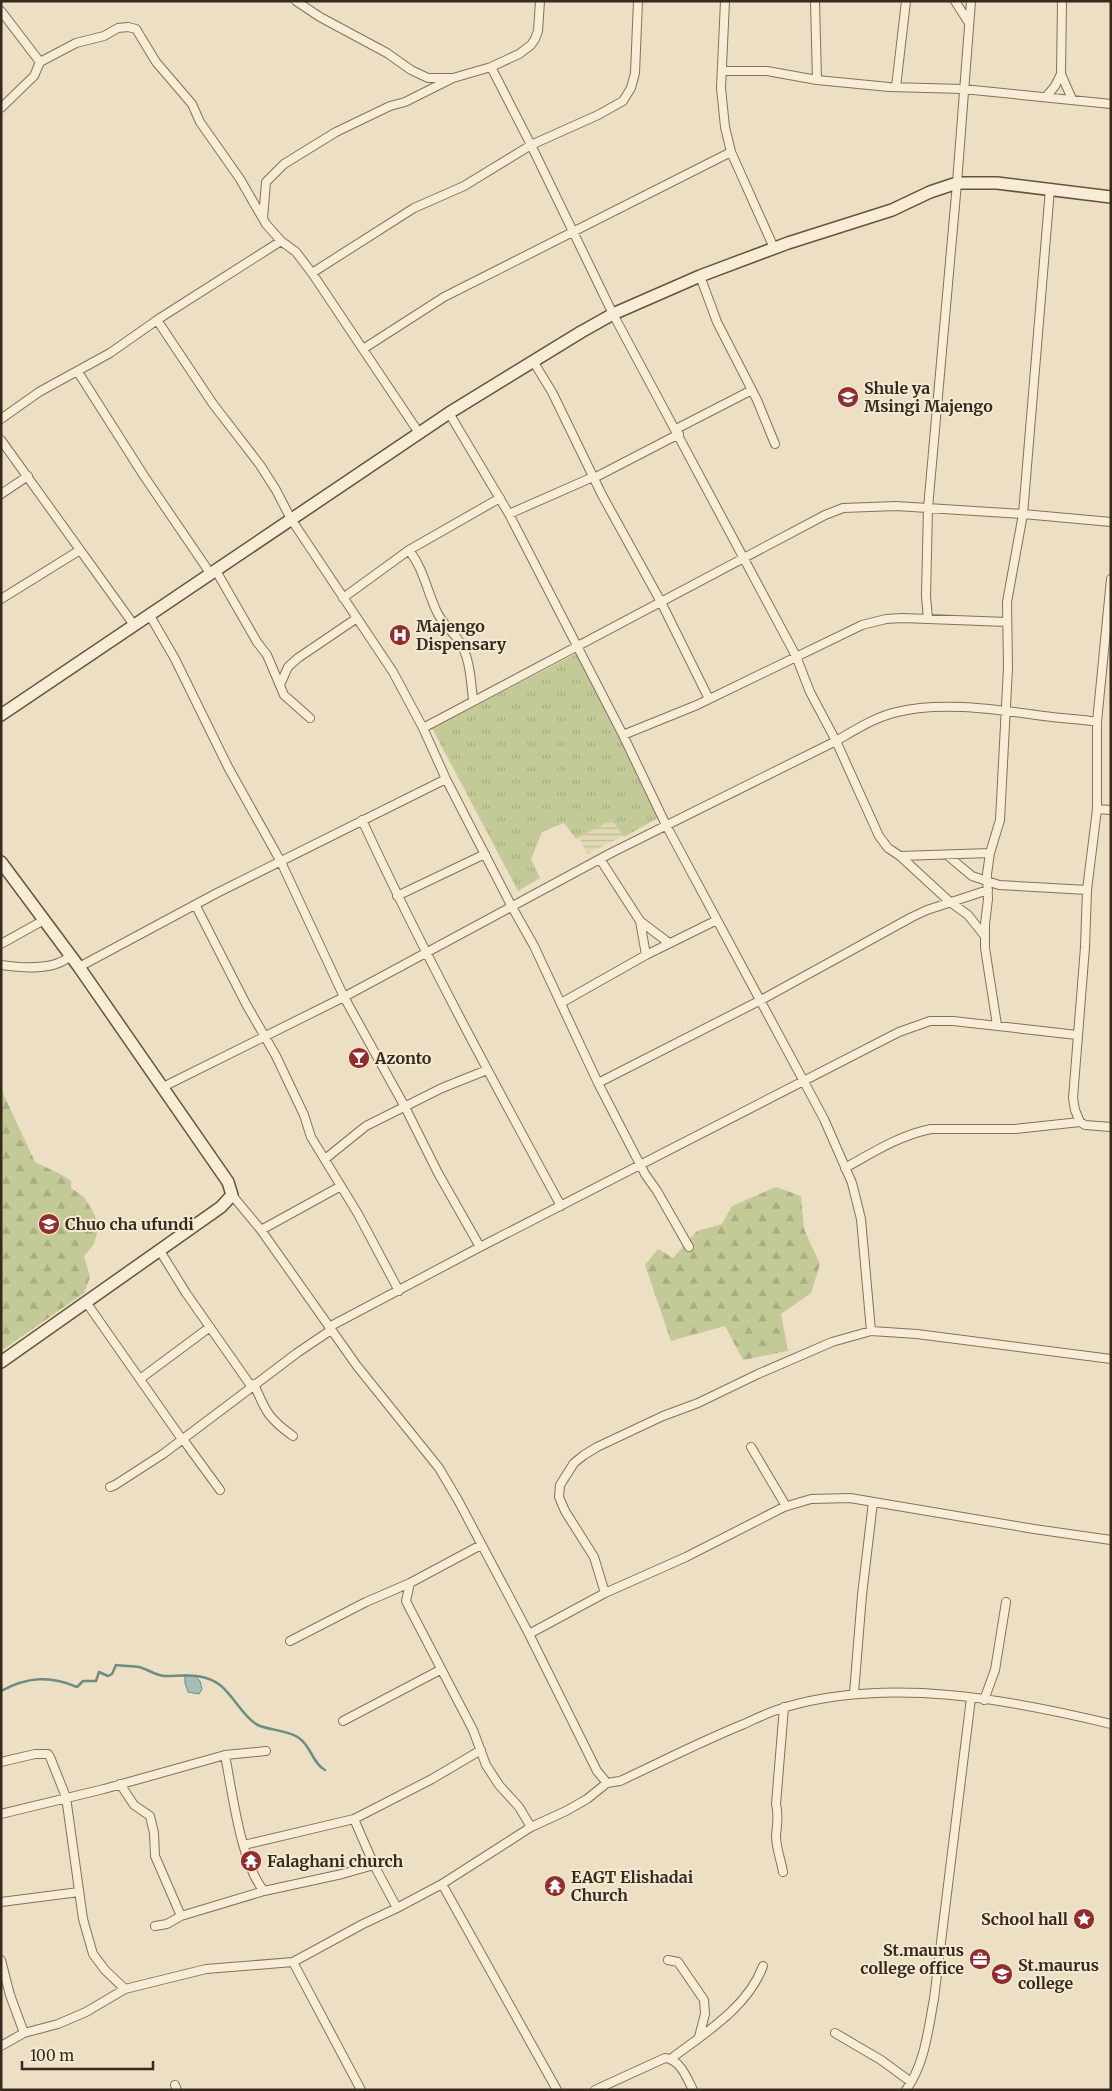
<svg xmlns="http://www.w3.org/2000/svg" width="1112" height="2091" viewBox="0 0 1112 2091" font-family="Merriweather,serif">
	<style>
		.farmland { fill: url(#farmland-rules) }
		.grass { fill: url(#grass-tufts) }
		.forest { fill: url(#forest-firs) }
		.water { fill: #a5bfb7; stroke: #6c8d84 }
		.lines { fill: none; stroke-linecap: round; stroke-linejoin: round }
		.stream { stroke: #6c8d84; stroke-width: 2.5 }
		.street-casing { stroke: #85715b; stroke-width: 10 }
		.secondary-casing { stroke: #67523e; stroke-width: 14 }
		.street { stroke: #f7edd6; stroke-width: 8 }
		.secondary { stroke: #f7edd6; stroke-width: 11 }
		.labels { text-anchor: middle; stroke-width: 4; stroke-linejoin: round; paint-order: stroke }
		.poi-label { font-size: 16px; font-weight: bold; fill: #36291e; stroke: #f4ead2; text-anchor: start }
	</style>
	<defs>
		<pattern id="farmland-rules" width="6" height="5" patternUnits="userSpaceOnUse" patternTransform="scale(1.25)"><rect width="6" height="5" fill="#e1d9b1"/><path d="M0 2.5h6" fill="none" stroke="#c2ba98"/></pattern>
		<pattern id="grass-tufts" width="24" height="20" patternUnits="userSpaceOnUse" patternTransform="scale(1.25)"><rect width="24" height="20" fill="#c4ca97"/><path d="M3 7l-1-3M5 7V3M7 7l1-3M15 17l-1-3M17 17v-4M19 17l1-3" fill="none" stroke="#a9ae82"/></pattern>
		<pattern id="forest-firs" width="22" height="20" patternUnits="userSpaceOnUse" patternTransform="scale(1.25)"><rect width="22" height="20" fill="#c4ca97"/><path d="M5 1l3.5 6h-7zM16 11l3.5 6h-7z" fill="#a9ae82"/></pattern>
	</defs>
	<rect width="100%" height="100%" fill="#ecdfc3"/>
	<path class="farmland" d="M612,820L623,836L587,854L579,837Z"/>
	<path class="grass" d="M579,652L663,815L624,837L612,820L576,839L564,823L542,832L531,859L540,878L518,891L432,728Z"/>
	<path class="forest" d="M1,1089L35,1162L62,1175L71,1181V1188L84,1197L95,1215L97,1233L94,1244L84,1256L90,1277L84,1293L1,1351Z
		M776,1187L801,1196L804,1229L820,1264L811,1293L781,1314L788,1351L743,1360L725,1326L671,1341L645,1265L658,1249L673,1258L697,1231L722,1224L732,1206Z"/>
	<path class="water" d="M185,1675L195,1676L200,1681L202,1689L199,1694L188,1692L185,1683Z"/>
	<g class="lines">
		<path class="stream" d="M1,1691C27,1677 50,1675 77,1687L83,1681H96L99,1672L108,1676L112,1674L116,1665C124,1666 132,1666 139,1667C147,1669 155,1675 164,1676C184,1676 203,1672 220,1685C233,1695 246,1721 260,1726C271,1730 290,1731 299,1738C311,1746 313,1764 325,1770"/>
		<g class="street-casing">
			<path id="street" d="M296,1L320,17L387,53L411,70L428,78H451
				M725,1L721,88L725,127L731,152L774,248
				M815,1L817,80
				M955,1L969,23
				M1062,1L1061,74L1072,99
				M1,11L40,62L34,76L1,108
				M40,62L76,43L104,36L118,28L128,27L136,29L156,62L192,104L200,122L240,179L266,224L281,241L296,252L312,273L419,433
				M491,67L531,145L613,314L796,656L810,692L836,741L879,836L888,848L900,856L990,853
				M722,71H767L817,80L889,87L963,89L1111,104
				M896,87L906,1
				M1046,97L1055,86L1061,74
				M263,218L266,182L284,164L336,132L390,106L405,102L453,78L491,67L519,54L531,45L535,39L538,31L540,1
				M312,273L414,208L464,186L531,145L598,115L623,101L631,88L635,73L638,1
				M700,276L717,322L757,400L775,444
				M157,320L213,404L260,465L276,490L291,519L393,672L423,728L446,779L512,907L534,946L598,1083L645,1174L657,1191L689,1247
				M363,349L444,297L731,152
				M533,361L552,392L602,495L661,602L709,699
				M78,372L144,476L210,573
				M449,413L509,514L623,735L666,825L824,1119L852,1183L861,1219L871,1331
				M1,419L39,392L110,353L160,318L281,241
				M676,429L752,390
				M1,440L134,625
				M594,478L679,434
				M1,494L28,476
				M509,514L593,477
				M409,550C424,570 426,588 436,610C441,622 449,628 457,638C470,654 471,681 473,701
				M215,569L257,642L267,655L284,695L310,718
				M1111,579L1097,722V809L1087,890L1085,947L1073,1098L1075,1110L1080,1122L1085,1125L1111,1127
				M343,598L409,550L500,498
				M1,599L80,550
				M149,614L175,659L228,767L281,862L344,997L405,1107L438,1173L480,1247
				M928,619L926,596L928,508L957,183L971,1
				M280,685L288,667L298,658L357,618
				M423,728L825,515L843,508L896,506L1023,514L1111,522
				M623,735L697,705L862,625L886,619L902,618L1007,622
				M1097,809L1111,810
				M362,820C423,952 492,1079 561,1206
				M947,855L972,876L999,885L1087,890
				M900,856L950,902L968,915L984,935
				M600,859L640,921L646,955
				M397,896L485,854
				M196,906L246,1004L276,1056L304,1115L311,1137L358,1214L399,1291
				M640,921L669,943
				M1,944L44,920
				M1,965C22,968 54,971 70,956
				M79,967L217,893L446,779
				M561,1003L646,955L717,920
				M997,1025L985,948V924L988,899L987,874L990,853L1000,820L1008,668L1007,602L1023,514L1050,189
				M598,1083L761,1000L912,917L927,910L988,890
				M163,1087L344,997L611,853L836,741C855,730 875,717 897,712C945,700 1004,711 1052,717C1068,719 1082,719 1097,722
				M325,1159L366,1126L442,1088L487,1070
				M845,1168C872,1153 900,1135 931,1129H1015L1080,1122
				M232,1195L261,1230L357,1366L439,1468L459,1502L529,1634L597,1771L607,1783L620,1781C661,1762 702,1741 744,1724C757,1718 771,1711 786,1707C889,1677 1008,1699 1111,1724
				M261,1230L341,1186
				M160,1251L186,1293L251,1386
				M86,1302L181,1438
				M329,1327L480,1247L899,1032L930,1021H953L1077,1035
				M140,1379L210,1327
				M254,1384C265,1411 269,1419 293,1436
				M182,1438L220,1490
				M751,1447L786,1506
				M110,1487L115,1485L163,1454L297,1353L331,1330
				M410,1583L406,1601L410,1609L473,1730L486,1765L499,1785L519,1807L531,1827
				M605,1593L594,1557L565,1511L559,1497L560,1485L574,1463L584,1455L597,1447L663,1416L698,1403L758,1374L832,1342L871,1331L917,1334L1111,1359
				M529,1634L605,1593L686,1557L784,1507L811,1499L850,1498L1034,1529L1111,1540
				M290,1641L366,1602L410,1583L481,1545
				M854,1693L862,1595L873,1502
				M984,1700L995,1670L1006,1602
				M343,1721L440,1670
				M225,1755C232,1791 241,1864 264,1891
				M1,1762L35,1754H48L50,1757L66,1797L83,1919L93,1954L105,1970L125,1989L206,1969L293,1962L363,1924L397,1908L442,1884L531,1827L566,1811L587,1799L607,1783
				M120,1784L134,1805L150,1816L154,1833L155,1856L181,1916
				M1,1814L104,1789L225,1755L266,1751
				M244,1845L354,1819
				M783,1872C781,1860 776,1848 776,1836C777,1824 779,1815 776,1804L784,1707
				M442,1884L557,2090
				M1,1902L79,1892
				M397,1908L374,1865L354,1819L432,1779L481,1750
				M155,1926L167,1924L181,1916L264,1891L342,1874L374,1865
				M1,1960L10,1995L24,2033
				M668,1960L678,1962L704,2000L705,2014L699,2037
				M293,1962L361,2090
				M835,2033L881,2060L911,2082
				M1,2046L24,2033L58,2024L86,2012L125,1989
				M672,2058C705,2033 748,2007 763,1966
				M175,2085L177,2090
				M595,2090L665,2058C680,2059 687,2078 693,2090
				M906,2090C925,2064 928,2030 934,1999L971,1698"/>
		</g>
		<g class="secondary-casing">
			<path id="secondary" d="M1,715L449,413L581,332L613,314L700,276L788,243L892,210L930,192L957,183H997L1111,197
				M1,862L79,967L228,1182L232,1195L221,1207L1,1362"/>
		</g>
		<use href="#street" class="street"/>
		<use href="#secondary" class="secondary"/>
	</g>
	<defs>
		<g id="school-disc" transform="scale(1.125)"><circle r="9.5" fill="#922d2f" stroke="#f4ead2"/><path d="M0-5L7-2L0 1L-7-2ZM-4 1L0 2.5L4 1V4Q0 6-4 4Z" fill="#fff"/></g>
		<g id="hospital-disc" transform="scale(1.125)"><circle r="9.5" fill="#922d2f" stroke="#f4ead2"/><path d="M-5-5h3v3.5h4V-5h3V5h-3V1.5h-4V5h-3Z" fill="#fff"/></g>
		<g id="bar-disc" transform="scale(1.125)"><circle r="9.5" fill="#922d2f" stroke="#f4ead2"/><path d="M-6-5H6L.8 .8V4.5H3.5V6h-7V4.5H-.8V.8Z" fill="#fff"/></g>
		<g id="temple-disc" transform="scale(1.125)"><circle r="9.5" fill="#922d2f" stroke="#f4ead2"/><path d="M0-6L5-2H3V0L6.5 2.5H4V6H1.5V3h-3V6H-4V2.5H-6.5L-3 0V-2H-5Z" fill="#fff"/></g>
		<g id="sight-disc" transform="scale(1.125)"><circle r="9.5" fill="#922d2f" stroke="#f4ead2"/><path d="M0-6L1.8-2.2L6-1.7L2.9 1.2L3.7 5.4L0 3.3L-3.7 5.4L-2.9 1.2L-6-1.7L-1.8-2.2Z" fill="#fff"/></g>
		<g id="office-disc" transform="scale(1.125)"><circle r="9.5" fill="#922d2f" stroke="#f4ead2"/><path d="M-6-3h4V-5.5h4V-3h4V5H-6ZM-1-4.5V-3h2v-1.5ZM-6 0V1H6V0Z" fill="#fff"/></g>
		<g id="university-disc" transform="scale(1.125)"><circle r="9.5" fill="#922d2f" stroke="#f4ead2"/><path d="M0-5L7-2L0 1L-7-2ZM-4 1L0 2.5L4 1V4Q0 6-4 4Z" fill="#fff"/></g>
	</defs>
	<g fill-rule="evenodd">
		<use href="#school-disc" x="848" y="397"/>
		<use href="#hospital-disc" x="400" y="635"/>
		<use href="#bar-disc" x="359" y="1058"/>
		<use href="#school-disc" x="49" y="1224"/>
		<use href="#temple-disc" x="251" y="1861"/>
		<use href="#temple-disc" x="555" y="1886"/>
		<use href="#sight-disc" x="1084" y="1919"/>
		<use href="#office-disc" x="980" y="1959"/>
		<use href="#university-disc" x="1002" y="1974"/>
	</g>
	<g class="labels">
		<g class="poi-label">
			<text x="864" y="394">Shule ya<tspan x="864" dy="18">Msingi Majengo</tspan></text>
			<text x="416" y="632">Majengo<tspan x="416" dy="18">Dispensary</tspan></text>
			<text x="375" y="1064">Azonto</text>
			<text x="65" y="1230">Chuo cha ufundi</text>
			<text x="267" y="1867">Falaghani church</text>
			<text x="571" y="1883">EAGT Elishadai<tspan x="571" dy="18">Church</tspan></text>
			<text x="1068" y="1925" text-anchor="end">School hall</text>
			<text x="964" y="1956" text-anchor="end">St.maurus<tspan x="964" dy="18">college office</tspan></text>
			<text x="1018" y="1971">St.maurus<tspan x="1018" dy="18">college</tspan></text>
		</g>
	</g>
	<rect width="1112" height="2091" fill="none" stroke="#36291e" stroke-width="5"/>
	<path d="M22 2061v8h131v-8" fill="none" stroke="#36291e" stroke-width="2.5"/>
	<text x="30" y="2061" font-size="15" fill="#36291e" stroke="#f4ead2" stroke-width="4" paint-order="stroke">100 m</text>
</svg>
